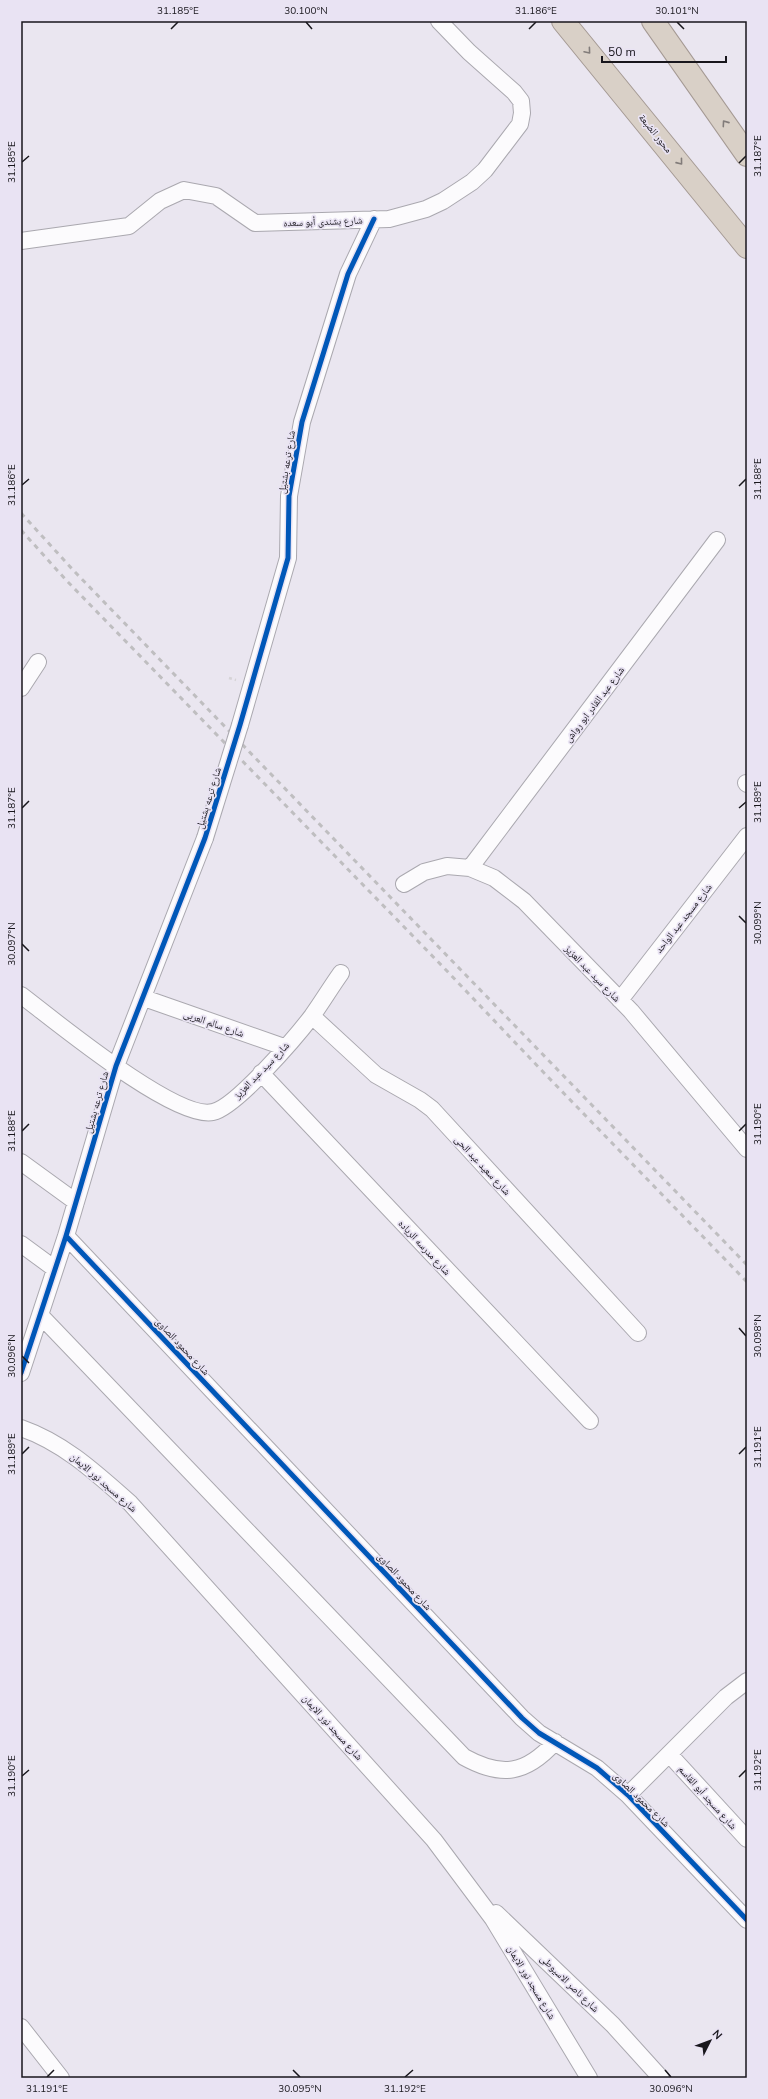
<svg xmlns="http://www.w3.org/2000/svg" width="768" height="2099" viewBox="0 0 768 2099" font-family="'Nunito Sans','Noto Naskh Arabic',sans-serif">
	<style>
		.lines { fill: none; stroke-linecap: round; stroke-linejoin: round }
		.minor-casing { stroke: #aaa8af; stroke-width: 18 }
		.motorway-casing { stroke: #a59a94; stroke-width: 24 }
		.path { stroke: #d5d3d6; stroke-width: 2.5; stroke-dasharray: 3 3; stroke-linecap: butt }
		.minor { stroke: #fcfbfd; stroke-width: 16 }
		.motorway { stroke: #d9d0c7; stroke-width: 22 }
		.rail { stroke: #bfbec0; stroke-width: 3; stroke-dasharray: 5 5; stroke-linecap: butt }
		.minor-bridge-casing { stroke: #aaa8af; stroke-width: 18; stroke-linecap: butt }
		.minor-bridge { stroke: #fcfbfd; stroke-width: 16 }
		.cycleway-casing { stroke: #e9e3f3; stroke-width: 8 }
		.cycleway { stroke: #0057b8; stroke-width: 5 }
		.oneway { stroke: #827c7a }
		.ticks { fill: none; stroke: #18161c; stroke-width: 1.5 }
		.labels { text-anchor: middle; stroke-width: 3.5; stroke-linejoin: round; paint-order: stroke }
		.street-label { font-size: 10px; fill: #18161c; stroke: #e9e3f3 }
		.neatline { fill: none; stroke: #18161c; stroke-width: 1.5 }
		.ticks-label { font-size: 10px; text-anchor: middle; fill: #18161c }
	</style>
	<rect width="100%" height="100%" fill="#eae6f0"/>
	<g class="lines">
		<g class="minor-casing">
			<path id="minor" d="M21,241L129,226L160,201L184,190L216,196L255,223L389,219L426,209L443,201L472,182L485,170L520,124L522,113L521,101L514,92L469,52L439,21
				M21,688L38,662
				M240,725L288,558L289,496L302,422L348,274L374,219
				M746,783L747,784
				M470,868L717,540
				M404,884L424,872L447,866L470,868L494,878L524,901L631,1011L747,1149
				M21,995C54,1020 176,1121 213,1112C236,1107 296,1037 312,1016C322,1002 331,987 341,973
				M144,998L284,1047
				M620,1000L747,836
				M312,1016L376,1075L420,1100L432,1109L638,1333
				M261,1073L590,1421
				M21,1162L76,1202
				M66,1236L522,1718L539,1733L597,1768L628,1795L747,1920
				M21,1244L55,1269
				M40,1315L464,1757C502,1778 526,1774 555,1742
				M21,1373L66,1236L116,1066L205,838
				M21,1428C64,1443 96,1473 130,1503L434,1840L493,1919L589,2078
				M669,1754L747,1839
				M628,1795L726,1697L747,1681
				M496,1913L613,2025L661,2078
				M21,2027L61,2078"/>
		</g>
		<g class="motorway-casing">
			<path id="motorway" d="M563,21L747,247
				M653,21L747,155"/>
		</g>
		<path class="path" d="M229,678L236,680"/>
		<use href="#minor" class="minor"/>
		<use href="#motorway" class="motorway"/>
		<path class="rail" d="M21,513L74,571L747,1265
			M21,530L66,580L447,971L547,1076L747,1282"/>
		<g class="minor-bridge-casing">
			<path id="minor-bridge" d="M205,838L240,725"/>
		</g>
		<use href="#minor-bridge" class="minor-bridge"/>
		<g class="cycleway-casing">
			<path id="cycleway" d="M66,1236L522,1718L539,1733L597,1768L628,1795L747,1920
				M21,1373L66,1236L116,1066L205,838L240,725L288,558L289,496L302,422L348,274L374,219"/>
		</g>
		<use href="#cycleway" class="cycleway"/>
	</g>
	<defs><path id="oneway-chevron" d="M-2-3.5L2.5 0L-2 3.5" fill="none" stroke-width="1.6" stroke-linecap="round" stroke-linejoin="round"/></defs>
	<g class="oneway">
		<use href="#oneway-chevron" transform="translate(588 51) rotate(50)"/>
		<use href="#oneway-chevron" transform="translate(725 123) rotate(-125)"/>
		<use href="#oneway-chevron" transform="translate(680 162) rotate(51)"/>
	</g>
	<path class="ticks" d="M306,22L312,29M677,22L684,29M171,29L178,22M529,29L536,22M22,162L29,156M739,163L746,156M22,485L29,479M739,486L746,479M22,808L29,801M739,808L746,802M739,916L746,923M22,944L29,951M22,1131L29,1124M739,1131L746,1124M739,1328L746,1336M22,1356L29,1363M22,1454L29,1447M739,1454L746,1447M22,1776L29,1770M739,1777L746,1770M293,2070L300,2077M665,2070L671,2077M47,2077L54,2070M405,2077L413,2070"/>
	<g class="labels">
		<g class="street-label">
			<text transform="translate(656 133) rotate(51)" y="4">محور الضبعة</text>
			<text transform="translate(323 221) rotate(-2)" y="4">شارع بشندى أبو سعده</text>
			<text transform="translate(286 462) rotate(-81)" y="4">شارع ترعه بشتيل</text>
			<text transform="translate(594 704) rotate(-53)" y="4">شارع عبد القادر ابو رواش</text>
			<text transform="translate(208 798) rotate(-73)" y="4">شارع ترعه بشتيل</text>
			<text transform="translate(683 918) rotate(-52)" y="4">شارع مسجد عبد الواحد</text>
			<text transform="translate(593 973) rotate(46)" y="4">شارع سيد عبد العزيز</text>
			<text transform="translate(214 1023) rotate(19)" y="4">شارع سالم العربى</text>
			<text transform="translate(261 1070) rotate(-46)" y="4">شارع سيد عبد العزيز</text>
			<text transform="translate(96 1102) rotate(-74)" y="4">شارع ترعه بشتيل</text>
			<text transform="translate(483 1165) rotate(47)" y="4">شارع سعيد عبد الحى</text>
			<text transform="translate(425 1247) rotate(47)" y="4">شارع مدرسه الرياده</text>
			<text transform="translate(183 1346) rotate(47)" y="4">شارع محمود الصاوى</text>
			<text transform="translate(104 1482) rotate(41)" y="4">شارع مسجد نور الايمان</text>
			<text transform="translate(405 1581) rotate(47)" y="4">شارع محمود الصاوى</text>
			<text transform="translate(333 1727) rotate(48)" y="4">شارع مسجد نور الايمان</text>
			<text transform="translate(708 1797) rotate(48)" y="4">شارع مسجد أبو القاسم</text>
			<text transform="translate(642 1799) rotate(44)" y="4">شارع محمود الصاوى</text>
			<text transform="translate(532 1982) rotate(59)" y="4">شارع مسجد نور الايمان</text>
			<text transform="translate(570 1983) rotate(44)" y="4">شارع ناصر الاسيوطى</text>
		</g>
	</g>
	<rect width="768" height="2099" fill="none" stroke="#e9e3f3" stroke-width="44"/>
	<g transform="translate(710 2041) rotate(48)" stroke="#e9e3f3" stroke-width="3" paint-order="stroke">
	<path d="M0-3L7 15L0 10L-7 15Z" fill="#18161c"/>
	<text y="-6" font-size="11" font-weight="bold" text-anchor="middle" fill="#18161c">N</text>
	</g>
	<path d="M602 56v6h124v-6" fill="none" stroke="#18161c" stroke-width="2"/>
	<text x="608" y="56" font-size="12" fill="#18161c" stroke="#e9e3f3" stroke-width="3" paint-order="stroke">50 m</text>
	<rect x="22" y="22" width="724" height="2055" class="neatline"/>
	<g class="ticks-label">
		<text x="178" y="14">31.185°E</text>
		<text x="306" y="14">30.100°N</text>
		<text x="536" y="14">31.186°E</text>
		<text x="677" y="14">30.101°N</text>
		<text transform="translate(757 156) rotate(-90)" y="4">31.187°E</text>
		<text transform="translate(11 162) rotate(-90)" y="4">31.185°E</text>
		<text transform="translate(757 479) rotate(-90)" y="4">31.188°E</text>
		<text transform="translate(11 485) rotate(-90)" y="4">31.186°E</text>
		<text transform="translate(757 802) rotate(-90)" y="4">31.189°E</text>
		<text transform="translate(11 808) rotate(-90)" y="4">31.187°E</text>
		<text transform="translate(757 923) rotate(-90)" y="4">30.099°N</text>
		<text transform="translate(11 944) rotate(-90)" y="4">30.097°N</text>
		<text transform="translate(757 1124) rotate(-90)" y="4">31.190°E</text>
		<text transform="translate(11 1131) rotate(-90)" y="4">31.188°E</text>
		<text transform="translate(757 1336) rotate(-90)" y="4">30.098°N</text>
		<text transform="translate(11 1356) rotate(-90)" y="4">30.096°N</text>
		<text transform="translate(757 1447) rotate(-90)" y="4">31.191°E</text>
		<text transform="translate(11 1454) rotate(-90)" y="4">31.189°E</text>
		<text transform="translate(757 1770) rotate(-90)" y="4">31.192°E</text>
		<text transform="translate(11 1776) rotate(-90)" y="4">31.190°E</text>
		<text x="47" y="2092">31.191°E</text>
		<text x="300" y="2092">30.095°N</text>
		<text x="405" y="2092">31.192°E</text>
		<text x="671" y="2092">30.096°N</text>
	</g>
</svg>
